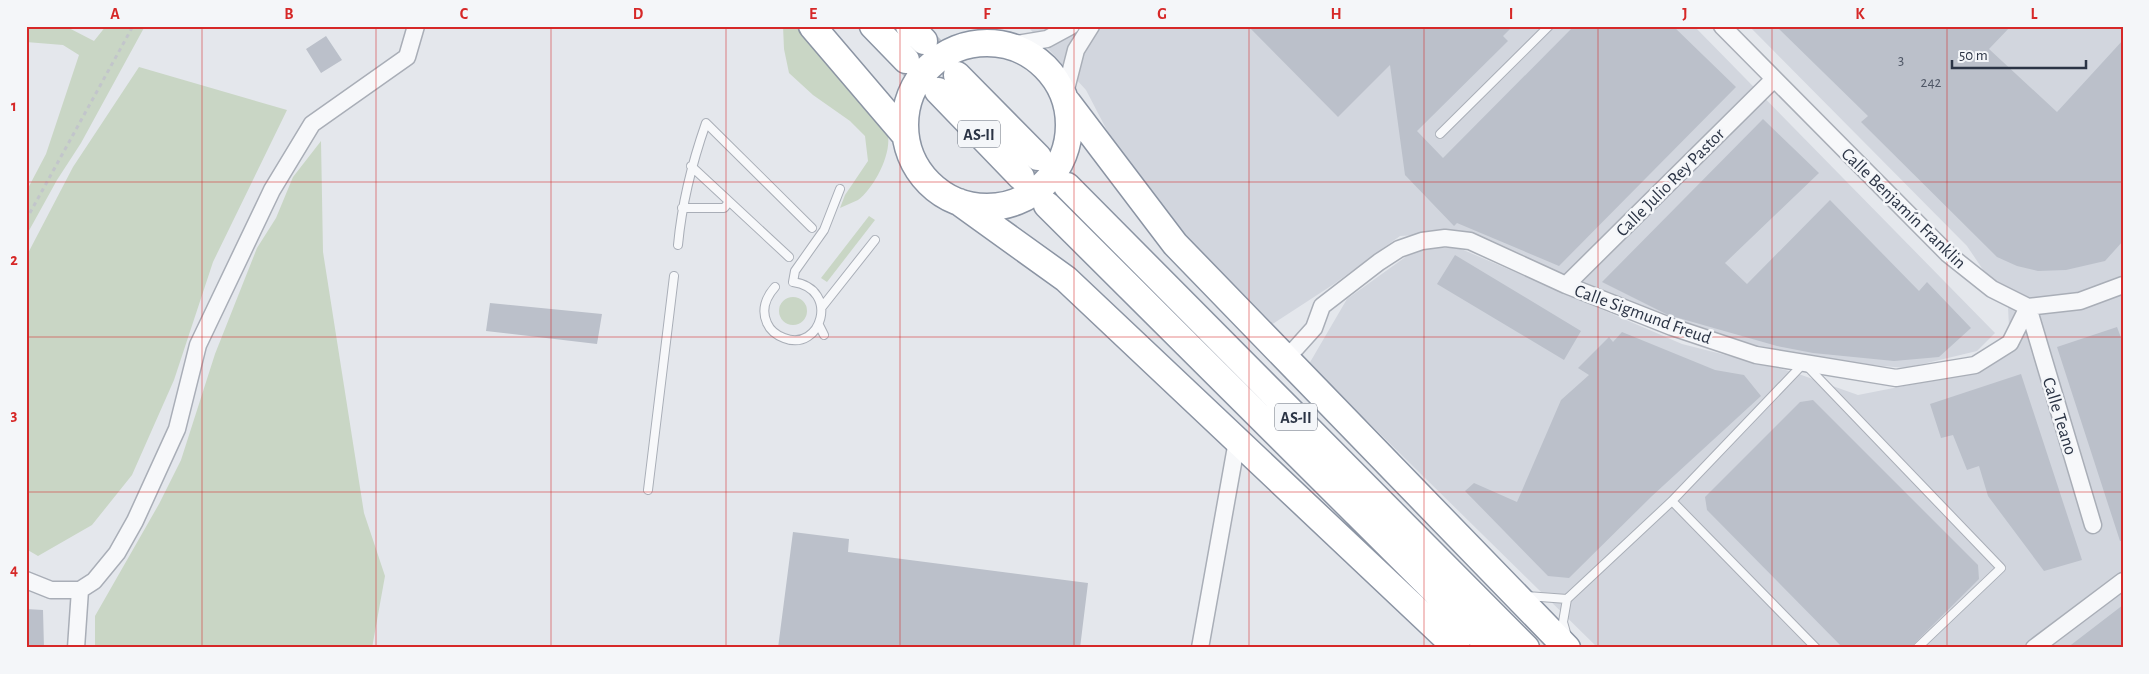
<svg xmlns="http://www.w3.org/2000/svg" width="2149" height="674" viewBox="0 0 2149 674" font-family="'Alegreya Sans',sans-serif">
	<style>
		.built { fill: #d2d6de }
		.green { fill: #c9d6c5 }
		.building { fill: #bbc0ca }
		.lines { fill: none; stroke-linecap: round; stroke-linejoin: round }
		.trunk-tunnel { stroke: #bfc3cb; stroke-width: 26; stroke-dasharray: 26 13; stroke-linecap: butt }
		.service-casing { stroke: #a9aeb7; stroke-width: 10 }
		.minor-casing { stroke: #a9aeb7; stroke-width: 19 }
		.trunk-casing { stroke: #8b94a3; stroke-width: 29 }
		.path { stroke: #c2c5cb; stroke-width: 3; stroke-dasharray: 4 4; stroke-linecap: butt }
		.service { stroke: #f7f8fa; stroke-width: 8 }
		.minor { stroke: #f7f8fa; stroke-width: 16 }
		.trunk { stroke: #fff; stroke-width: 26 }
		.grid { fill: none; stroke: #d62828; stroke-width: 1; stroke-opacity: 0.55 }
		.labels { text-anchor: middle; stroke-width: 5; stroke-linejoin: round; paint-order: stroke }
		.number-label { font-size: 15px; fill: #4f5766 }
		.shield { fill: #f4f6f9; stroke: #676e7b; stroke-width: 1 }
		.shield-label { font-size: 16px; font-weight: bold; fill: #2b3445 }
		.street-label { font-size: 18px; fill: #2b3445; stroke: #f4f6f9 }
		.neatline { fill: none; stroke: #d62828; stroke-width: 2 }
		.grid-label { font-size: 16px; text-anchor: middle; font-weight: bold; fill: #d62828 }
	</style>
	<rect width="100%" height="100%" fill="#e4e7ec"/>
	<path class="built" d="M1008,26H1694L1995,333L1977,351L1906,368L1848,363L1770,352L1651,314L1466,232L1400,236L1334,284L1271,325L1184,234L1113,142L1086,90L1029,28L1019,29Z
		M1749,26H2123V648H1598L1309,364L1347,299L1418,248H1459L1682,344L1793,372L1858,395L1985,370L2009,327L2008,307L1967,246Z"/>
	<path class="green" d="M26,26H65L94,41L106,26H145L81,143L57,180L26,236V192L46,154L79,55L63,45L26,42Z
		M783,26H799C815,44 885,118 888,136C891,156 873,189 858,200C852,203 846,205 840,208L845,195L868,161L865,136L850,121L813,95L789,73L784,49Z
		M139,67L287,110L213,262L174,380L132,475L92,525L38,556L26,549V257L73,167Z
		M321,141L323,252L364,513L385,576L372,648H95V616L159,504L181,460L215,354L257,248L276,218L293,177Z
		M869,216L875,220L827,282L821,278Z
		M779 311a14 14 0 1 1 28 0a14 14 0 1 1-28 0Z"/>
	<path class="building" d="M1248,26H1513L1503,36L1508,41L1417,131L1443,158L1574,26H1673L1736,87L1559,266L1457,223L1454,226L1405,175L1390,65L1338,117Z
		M1776,26H2011L1989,49L2057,112L2123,40V241L2105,261L2066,270L2038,271L2017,266L1997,257L1861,122L1868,116Z
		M326,36L342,60L321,73L306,49Z
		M1763,119L1819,173L1725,263L1747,284L1830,200L1919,291L1927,282L1971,328L1939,357L1894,361L1813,353L1777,346L1668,315L1602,282Z
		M1455,255L1581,331L1564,360L1437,284Z
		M490,303L602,314L597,344L486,331Z
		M2117,327L2123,343V541H2120L2057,347Z
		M1622,332L1715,370L1744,375L1761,396L1652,496L1569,578L1548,576L1465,491L1474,483L1517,502L1561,400L1589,375L1578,368L1609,337L1613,342Z
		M2021,374L2082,560L2044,571L1988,496L1979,466L1967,470L1953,435L1941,438L1930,404Z
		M1813,400L1978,565L1979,579L1910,648H1843L1707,510L1705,497L1800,402Z
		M793,532L849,539L848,552L1088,583L1080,648H778Z
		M2123,605V648H2067Z
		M26,609L43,610L44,648H26Z"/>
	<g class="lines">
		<path class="trunk-tunnel" d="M924,41L957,75
			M906,60L938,91
			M1038,157L1067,186
			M1021,177L1047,205"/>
		<g class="service-casing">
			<path id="service" d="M1440,134L1549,26
				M691,166L789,257
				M682,208H724L729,202
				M678,245C682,202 692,163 706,123L812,228
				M775,287C766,297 761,310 767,323C770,330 776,335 784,338C821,353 841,289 793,282L795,271L824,230L840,189
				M822,307L875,240
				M819,325L824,335
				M648,490L674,276
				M1672,501L1816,648
				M1527,596L1567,599
				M1567,636L1563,622L1567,599L1672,501L1804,363L2001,568L1917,648"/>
		</g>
		<g class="minor-casing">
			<path id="minor" d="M1722,26L1948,254L1992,289L2028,307L2080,301L2123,285
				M1011,45L1047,39L1071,26
				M1065,93L1076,50L1091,26
				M1566,285L1774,79
				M2028,307L2093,525
				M1283,358L1296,348L1314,328L1322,306L1379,262L1399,249L1422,241L1445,238L1470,241L1566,285L1672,327L1756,355L1896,378L1975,365L2010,343L2028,307
				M26,580L51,590H80L94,581L117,553L135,521L177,429L198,345L272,190L312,124L407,57L416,26
				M76,648L80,590
				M1200,648L1237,441
				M2034,648L2123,581"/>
		</g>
		<g class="trunk-casing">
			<path id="trunk" d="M812,26L905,135
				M873,26L906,60
				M909,26L924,41
				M905 125a82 82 0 1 1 164 0a82 82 0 1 1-164 0Z
				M957,75L1038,157
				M938,91L1021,177
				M1068,103L1175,244L1567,648
				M1067,186L1526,648
				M959,202L1066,279L1457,648
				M1047,205L1492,648"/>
		</g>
		<path class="path" d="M26,220L133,26"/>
		<use href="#service" class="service"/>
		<use href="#minor" class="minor"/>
		<use href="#trunk" class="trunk"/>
	</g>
	<path class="grid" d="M202,26V648M376,26V648M551,26V648M726,26V648M900,26V648M1074,26V648M1249,26V648M1424,26V648M1598,26V648M1772,26V648M1947,26V648M26,182H2123M26,337H2123M26,492H2123"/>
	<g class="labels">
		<g class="number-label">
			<text x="1901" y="65">3</text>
			<text x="1931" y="87">242</text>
		</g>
		<g class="shield">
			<rect x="958" y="120.5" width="42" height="27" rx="4"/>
			<rect x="1275" y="403.5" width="42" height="27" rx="4"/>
		</g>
		<g class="shield-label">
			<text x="979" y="140">AS-II</text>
			<text x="1296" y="423">AS-II</text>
		</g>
		<g class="street-label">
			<text transform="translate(1670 182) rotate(-45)" y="6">Calle Julio Rey Pastor</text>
			<text transform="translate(1904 208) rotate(44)" y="6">Calle Benjamín Franklin</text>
			<text transform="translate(1643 314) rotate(20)" y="6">Calle Sigmund Freud</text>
			<text transform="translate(2060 416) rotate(73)" y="6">Calle Teano</text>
		</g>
	</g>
	<rect width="2149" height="674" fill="none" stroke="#f4f6f9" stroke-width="55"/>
	<path d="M1952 60v8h134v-8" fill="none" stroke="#2b3445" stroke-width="2.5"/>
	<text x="1959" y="60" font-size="15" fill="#2b3445" stroke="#f4f6f9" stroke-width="4" paint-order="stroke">50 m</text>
	<rect x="28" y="28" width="2094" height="618" class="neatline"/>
	<g class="grid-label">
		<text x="115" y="19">A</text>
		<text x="289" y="19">B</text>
		<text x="464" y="19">C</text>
		<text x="638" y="19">D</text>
		<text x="813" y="19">E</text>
		<text x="987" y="19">F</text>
		<text x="1162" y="19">G</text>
		<text x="1336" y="19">H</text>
		<text x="1511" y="19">I</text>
		<text x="1685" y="19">J</text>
		<text x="1860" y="19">K</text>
		<text x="2034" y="19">L</text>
		<text x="14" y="111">1</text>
		<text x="14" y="265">2</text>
		<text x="14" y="420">3</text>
		<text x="14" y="575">4</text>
	</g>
</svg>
